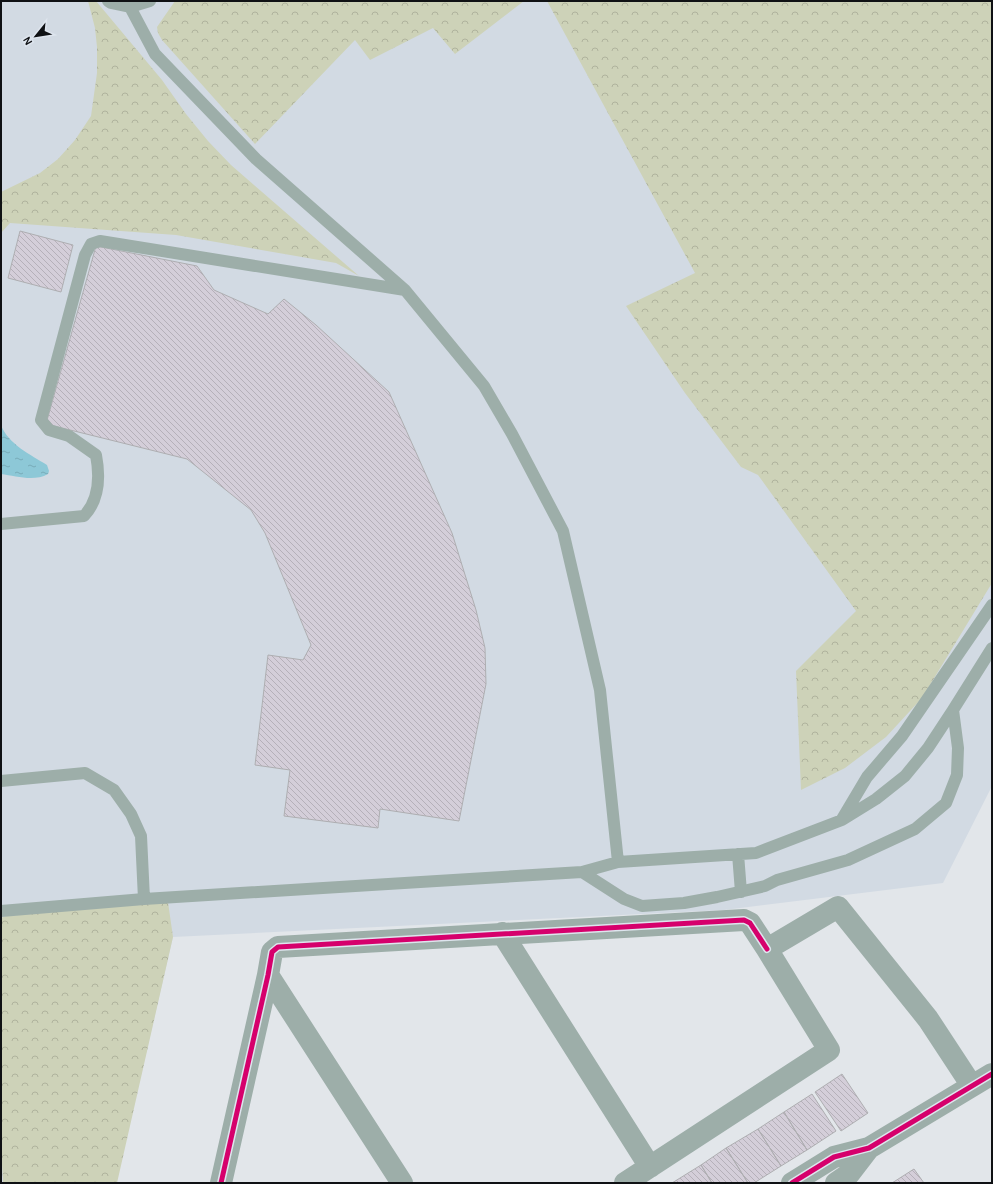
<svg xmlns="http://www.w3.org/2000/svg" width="993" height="1184" viewBox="0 0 993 1184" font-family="Karla,sans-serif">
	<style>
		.built { fill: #d2dae3 }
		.forest { fill: url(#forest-crowns) }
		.water { fill: url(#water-ripples) }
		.building { fill: url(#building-back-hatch); stroke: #aeaeb1 }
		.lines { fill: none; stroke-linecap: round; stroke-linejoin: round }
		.service { stroke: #9daea9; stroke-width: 12 }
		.minor { stroke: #9daea9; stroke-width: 22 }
		.cycleway-casing { stroke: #dee5ee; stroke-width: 8 }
		.cycleway { stroke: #d6006c; stroke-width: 5 }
	</style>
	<defs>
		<pattern id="forest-crowns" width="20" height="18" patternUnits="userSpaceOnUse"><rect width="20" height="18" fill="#cdd2b8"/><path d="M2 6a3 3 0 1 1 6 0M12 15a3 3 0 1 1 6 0" fill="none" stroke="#afb39d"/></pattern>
		<pattern id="water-ripples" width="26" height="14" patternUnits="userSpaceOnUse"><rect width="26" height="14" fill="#8dc8d7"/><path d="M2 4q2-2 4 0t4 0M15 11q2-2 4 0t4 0" fill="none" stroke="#78abb8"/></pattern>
		<pattern id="building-back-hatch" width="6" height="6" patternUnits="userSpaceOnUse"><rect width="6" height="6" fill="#d4ced9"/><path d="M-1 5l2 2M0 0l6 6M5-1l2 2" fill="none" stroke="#b5b0b9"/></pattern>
	</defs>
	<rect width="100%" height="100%" fill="#e2e6ea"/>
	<path class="built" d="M1,1H992V786L943,883L724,910L173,937L116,1183H1Z"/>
	<path class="forest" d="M88,1H96L162,80L186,114L208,141L231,165L359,276L336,263L176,235L10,223L1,233V192L40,173L58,159L75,140L91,116L97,73V47L95,28Z
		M175,1H524L455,54L433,28L370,60L355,40L255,144L162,40L158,33L157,27Z
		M547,1H992V583L922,698L886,737L845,768L801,790L796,671L856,611L758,475L741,467L685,393L626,306L695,273Z
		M168,902L173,937L117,1183H3L1,1146V918L6,916Z"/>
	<path class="water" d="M1,425C8,444 31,455 47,465L49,471L48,474C34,482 16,476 1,474Z"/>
	<path class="building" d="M20,231L73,245L61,292L8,278Z
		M96,246L197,266L214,290L268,314L284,299L316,325L389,392L452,533L476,610L485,648L486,684L459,821L380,809L378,828L284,816L290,770L255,765L268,655L303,660L311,645L265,533L251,510L187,459L46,424Z
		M842,1074L868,1113L841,1131L815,1092Z
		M812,1094L836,1131L807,1150L784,1112Z
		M784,1112L807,1150L781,1166L758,1129Z
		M758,1129L781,1166L754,1183H748L726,1148Z
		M726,1148L748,1183H712L701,1165Z
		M701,1165L712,1183H672Z
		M914,1169L924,1183H892Z"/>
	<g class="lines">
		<path class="service" d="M108,1L111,3L130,7L150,1
			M130,7L155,54L256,159L405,290L484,386L512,434L563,531L600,690L618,862
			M1,524L84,516C100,499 100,476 96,455L69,436L49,430L41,420L85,255L91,244L100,241L405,290
			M1,781L85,773L114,790L131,814L141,836L144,899
			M842,819L867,777L902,736L992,605
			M738,854L741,892
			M582,872L624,899L642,906L684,903L717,897L765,886L777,880L848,860L915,829L946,803L957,775L958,748L953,710
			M1,911L144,899L582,872L618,862L756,853L842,820L876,799L905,776L928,748L953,710L992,648"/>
		<path class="minor" d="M502,933L650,1167
			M268,975L402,1183
			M221,1183L268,975L272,952L278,947L744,920L750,923L767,949
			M625,1183L829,1050L767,949L838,907L928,1019L972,1086
			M792,1183L834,1157L869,1148L992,1074
			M836,1183L849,1174L869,1148"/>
		<g class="cycleway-casing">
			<path id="cycleway" d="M221,1183L268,975L272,952L278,947L744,920L750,923L767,949
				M792,1183L834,1157L869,1148L992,1074"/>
		</g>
		<use href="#cycleway" class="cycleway"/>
	</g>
	<rect width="993" height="1184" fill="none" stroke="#0f1114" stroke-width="4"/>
	<g transform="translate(36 36) rotate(240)" stroke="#dee5ee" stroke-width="3" paint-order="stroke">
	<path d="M0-3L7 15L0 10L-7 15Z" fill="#0f1114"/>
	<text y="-6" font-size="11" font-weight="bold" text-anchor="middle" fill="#0f1114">N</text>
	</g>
</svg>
